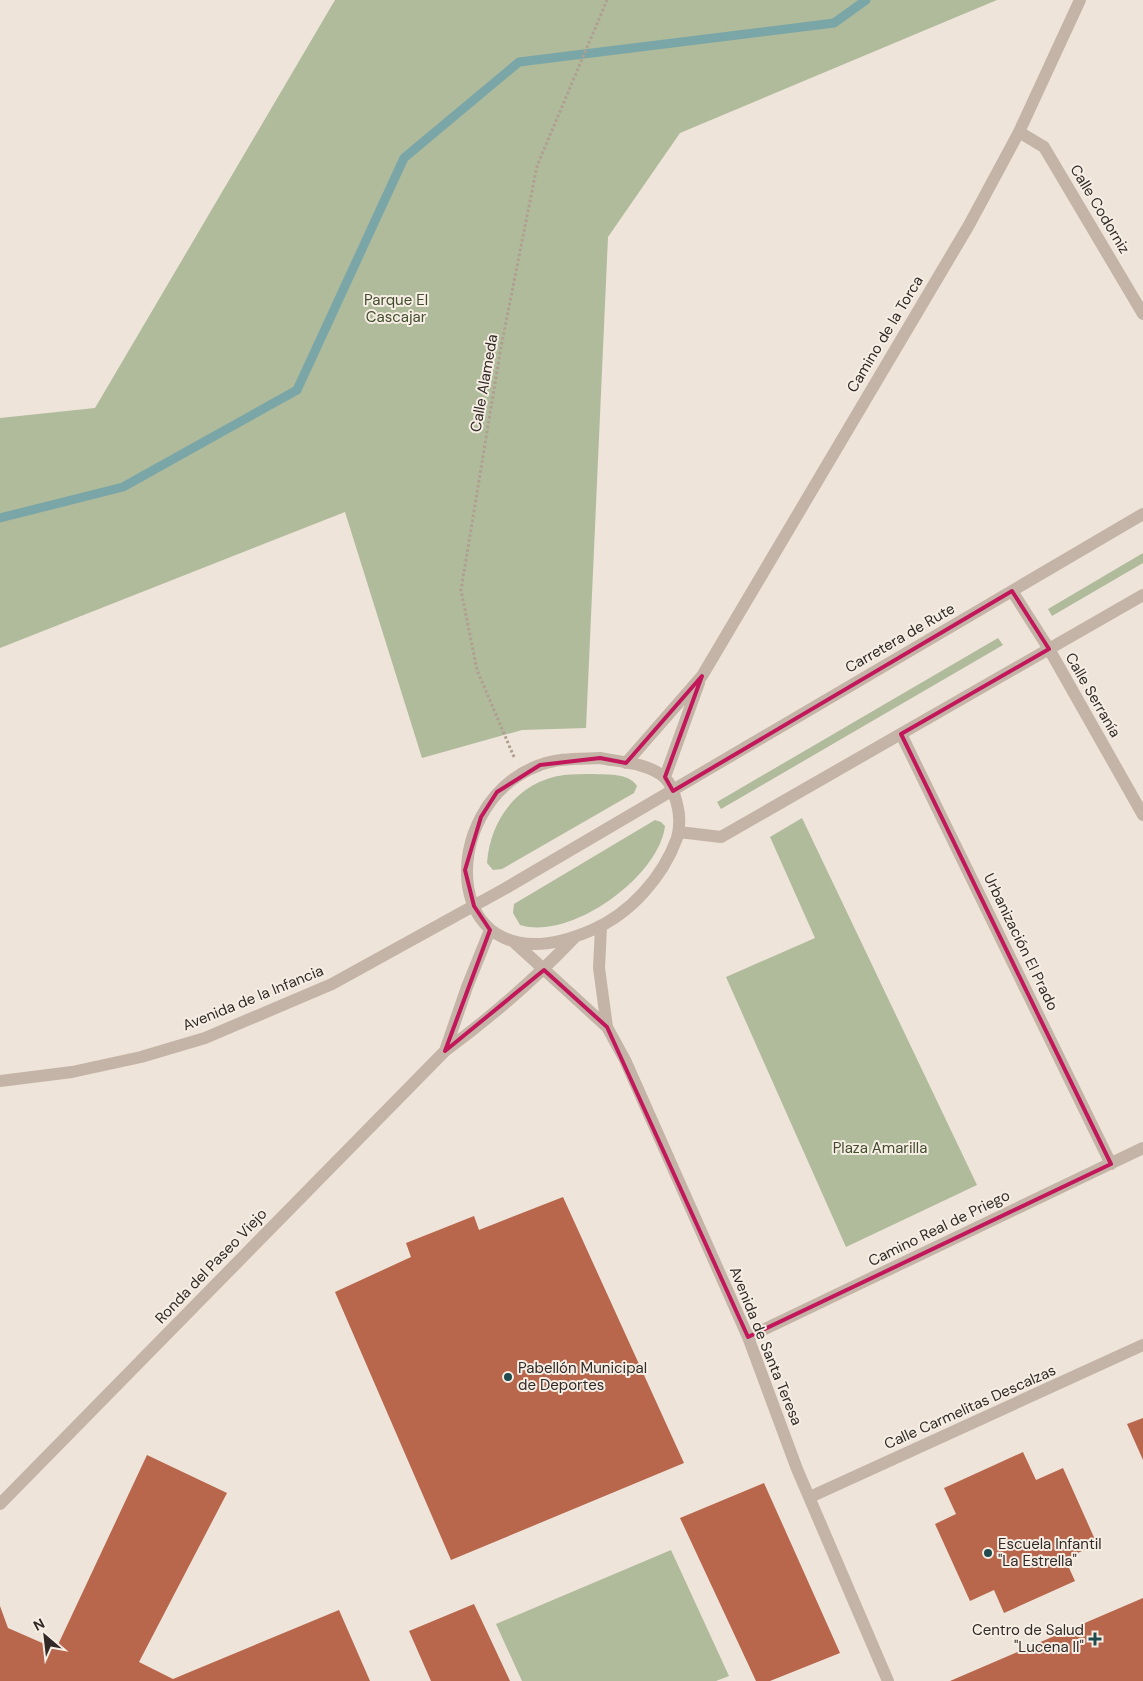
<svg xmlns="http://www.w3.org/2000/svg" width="1143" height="1681" viewBox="0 0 1143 1681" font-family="'DM Sans',sans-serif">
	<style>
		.green { fill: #b0bb9b }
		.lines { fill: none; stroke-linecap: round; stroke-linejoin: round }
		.stream { stroke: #7ba6a7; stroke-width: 9 }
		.building { fill: #b8674d }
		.path { stroke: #b09e91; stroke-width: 3; stroke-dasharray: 2.5 2.5; stroke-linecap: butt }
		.minor { stroke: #c4b4a7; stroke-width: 12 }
		.marked { fill: none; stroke: #c2185b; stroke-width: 4; stroke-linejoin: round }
		.poi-dot { fill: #214b4e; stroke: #f6eee4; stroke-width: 2 }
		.labels { text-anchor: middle; stroke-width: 4; stroke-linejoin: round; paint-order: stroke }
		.street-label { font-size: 15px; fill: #312a26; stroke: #f6eee4 }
		.park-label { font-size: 15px; fill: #414d2d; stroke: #f6eee4 }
		.poi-label { font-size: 15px; fill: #312a26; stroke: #f6eee4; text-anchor: start }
	</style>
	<rect width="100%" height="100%" fill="#eee4d9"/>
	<path class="green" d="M335,0H997L680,133L608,237L586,728L522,730L422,758L345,512L0,648V418L95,408Z
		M1143,553V563L1052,616L1048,609Z
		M998,638L1003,645L721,809L717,802Z
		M595,774C609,775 629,773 637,786L634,793L502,869L493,870L487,863C490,820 518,781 564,775C574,774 584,774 595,774Z
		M802,818L977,1185L846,1247L726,977L815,938L770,837Z
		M655,820L661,822L665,826C659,877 570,941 520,925L513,913L514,904Z
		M671,1550L729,1676L716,1681H522L496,1624Z"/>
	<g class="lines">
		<path class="stream" d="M0,518L123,487L297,390L404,158L519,62L834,23L866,0"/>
	</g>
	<path class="building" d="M563,1197L684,1463L451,1560L335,1292L411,1257L406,1243L474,1216L479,1230Z
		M1143,1418V1460L1127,1424Z
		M1023,1452L1036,1480L1063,1468L1097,1544L1065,1559L1075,1581L1004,1613L994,1590L970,1601L935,1524L956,1514L944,1488Z
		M147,1455L227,1493L139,1662L173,1679L339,1610L370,1681H0V1606L8,1628L56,1649Z
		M764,1483L840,1653L770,1681H756L680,1518Z
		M1143,1598V1681H950Z
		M474,1604L510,1681H431L409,1631Z"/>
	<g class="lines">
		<path class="path" d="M514,757L477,670L461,590L501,347L537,166L607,0"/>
		<path class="minor" d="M1019,132L1044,147L1143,314
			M1012,591L1049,649L1143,815
			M901,734L1111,1164
			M600,758C620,762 648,763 664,777C672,784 675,796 677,804C680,815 680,827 677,838C663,877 630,914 592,930C438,997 433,803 540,765C558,758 580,759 600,758Z
			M626,763L702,676L969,225L1019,132L1080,0
			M665,777L699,683
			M679,832L721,837L1143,595
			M601,927L599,968L607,1027L625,1060L748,1337L797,1469L888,1681
			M515,943L607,1027
			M445,1051L467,987L490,930
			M0,1081L72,1072L141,1057L205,1038L332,984L506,888L1143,514
			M748,1337L1143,1148
			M810,1497L1143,1345
			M0,1504L445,1051C491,1017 534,980 574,938"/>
	</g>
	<path class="marked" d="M1012,591L1049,649L901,734L1111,1164L748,1337L607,1027L544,970L445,1051L490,930L474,906L465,870L481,817L497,792L540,765L600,758L626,763L702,676L665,777L673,791Z"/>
	<g class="poi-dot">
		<circle cx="508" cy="1377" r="5"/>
		<circle cx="988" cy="1553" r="5"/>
		<path d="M1092.5 1631.5h5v5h5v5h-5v5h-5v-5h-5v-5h5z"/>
	</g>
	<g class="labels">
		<g class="street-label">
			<text transform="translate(1100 209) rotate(59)" y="5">Calle Codorniz</text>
			<text transform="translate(885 334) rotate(-59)" y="5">Camino de la Torca</text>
			<text transform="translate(484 383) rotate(-80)" y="5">Calle Alameda</text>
			<text transform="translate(900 638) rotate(-30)" y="5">Carretera de Rute</text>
			<text transform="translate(1093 695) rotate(60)" y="5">Calle Serranía</text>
			<text transform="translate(1021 942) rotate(64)" y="5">Urbanización El Prado</text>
			<text transform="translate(253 998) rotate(-22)" y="5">Avenida de la Infancia</text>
			<text transform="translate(939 1228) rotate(-26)" y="5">Camino Real de Priego</text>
			<text transform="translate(211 1266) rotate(-46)" y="5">Ronda del Paseo Viejo</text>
			<text transform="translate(766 1346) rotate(68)" y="5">Avenida de Santa Teresa</text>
			<text transform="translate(970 1407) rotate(-24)" y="5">Calle Carmelitas Descalzas</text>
		</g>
		<g class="park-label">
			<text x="396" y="305">Parque El<tspan x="396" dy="17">Cascajar</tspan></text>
			<text x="880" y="1153">Plaza Amarilla</text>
		</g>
		<g class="poi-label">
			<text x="518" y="1373">Pabellón Municipal<tspan x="518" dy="17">de Deportes</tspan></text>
			<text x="998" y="1549">Escuela Infantil<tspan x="998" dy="17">"La Estrella"</tspan></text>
			<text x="1084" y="1635" text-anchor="end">Centro de Salud<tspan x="1084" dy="17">"Lucena II"</tspan></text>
		</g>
	</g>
	<g transform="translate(45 1636) rotate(332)" stroke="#f6eee4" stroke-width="4" paint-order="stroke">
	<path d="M0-4L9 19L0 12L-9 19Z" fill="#312a26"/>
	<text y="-8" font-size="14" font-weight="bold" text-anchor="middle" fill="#312a26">N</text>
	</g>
</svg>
